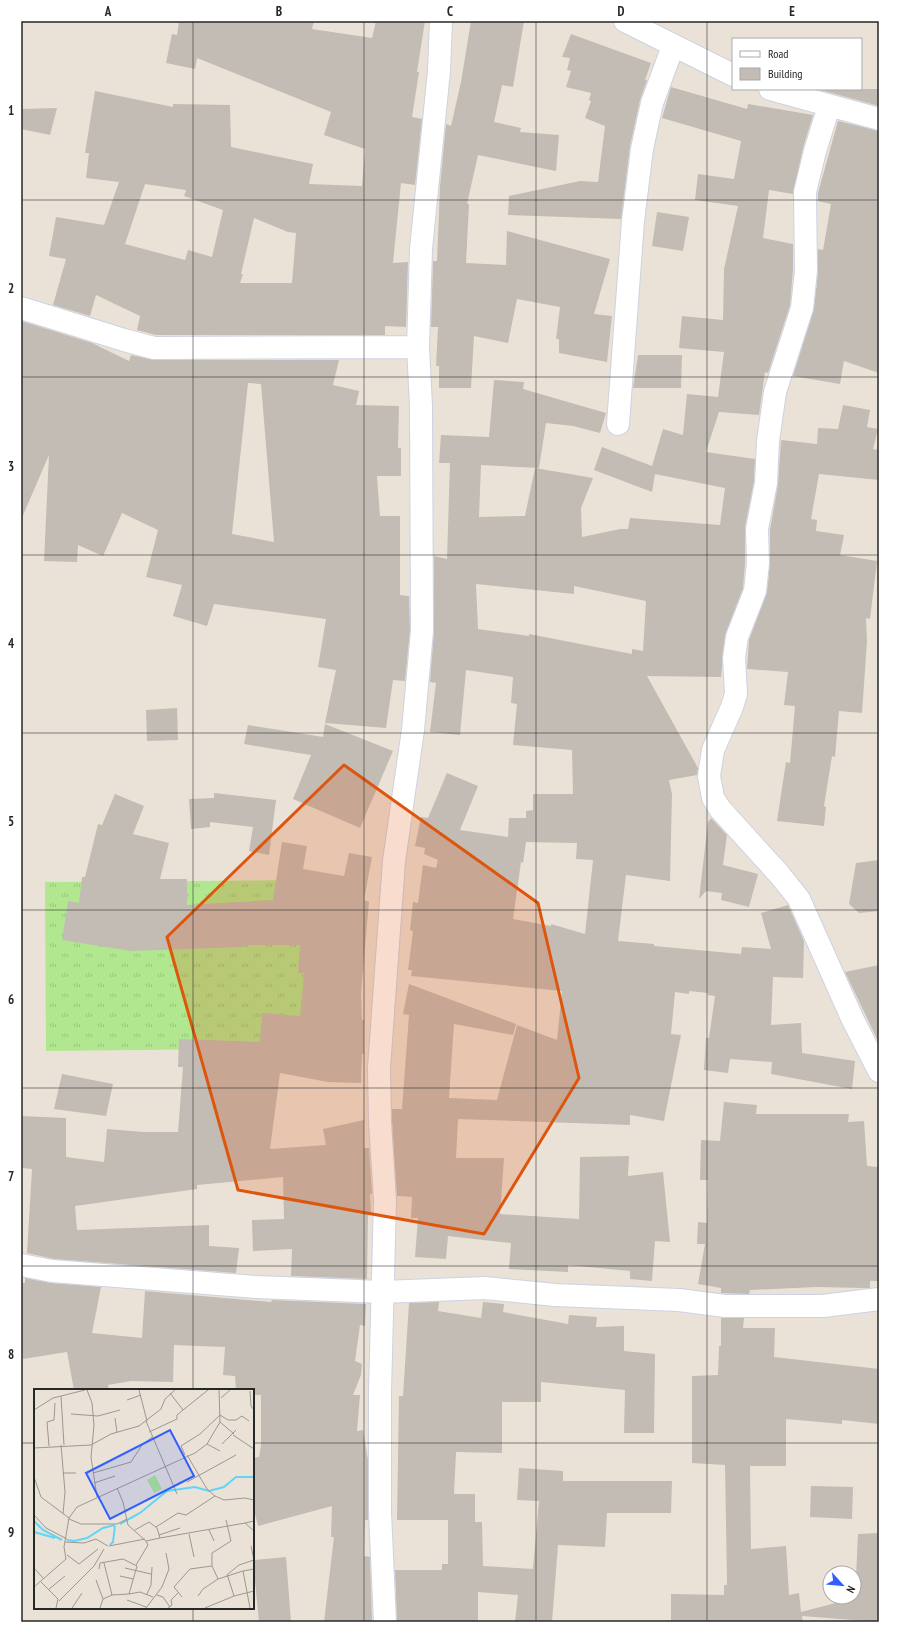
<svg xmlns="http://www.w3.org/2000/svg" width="900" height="1643" viewBox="0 0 900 1643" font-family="'PT Sans Narrow',sans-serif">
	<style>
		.grass { fill: url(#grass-tufts) }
		.building { fill: #c2bcb4; fill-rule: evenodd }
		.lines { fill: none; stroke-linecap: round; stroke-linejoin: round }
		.minor-casing { stroke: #cdd2e2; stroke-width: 24 }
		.minor { stroke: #fff; stroke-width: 22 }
		.marked { fill: #de560d; fill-opacity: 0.2; stroke: #de560d; stroke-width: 3; stroke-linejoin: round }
		.grid { fill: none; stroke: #272727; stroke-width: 1; stroke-opacity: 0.55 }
		.inset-river { fill: none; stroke: #61d5f6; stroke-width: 2 }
		.inset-road { fill: none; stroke: #9d9791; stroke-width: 1 }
		.view { fill: #315fff; fill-opacity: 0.15; stroke: #315fff; stroke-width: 2 }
		.inset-edge { fill: none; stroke: #272727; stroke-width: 2 }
		.neatline { fill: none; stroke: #272727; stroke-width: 1.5 }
		.grid-label { font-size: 13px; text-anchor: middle; font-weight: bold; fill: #272727 }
	</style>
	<defs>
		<pattern id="grass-tufts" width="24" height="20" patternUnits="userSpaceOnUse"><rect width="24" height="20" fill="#b0e78f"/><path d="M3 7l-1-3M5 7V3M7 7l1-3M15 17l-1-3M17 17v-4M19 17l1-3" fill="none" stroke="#97c67b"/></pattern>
	</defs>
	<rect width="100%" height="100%" fill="#ebe2d7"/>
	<path class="grass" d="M316,880V1048L46,1051L45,882Z"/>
	<path class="building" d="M179,21H314L312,29L372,38L376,21H425L417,72H419L412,117L422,119L415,185L401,183L393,263L408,262L406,327L385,326V335H156L137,330L140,316L96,295L90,316L53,305L66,259L49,256L56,217L104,225L119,182L86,178L89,153H85L95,91L173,107V104L230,105L231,147L313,164L309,184L362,186L365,149L324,135L331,112L197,58L195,69L166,63L172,34L177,35ZM145,184L186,190L184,196L223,210L212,257L188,250L185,260L125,244ZM254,218L288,232L296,233L292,283H240L243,274H241Z
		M471,21H524L513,87L502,85L494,122L521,128L520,132L559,135L556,171L478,155L467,204H469L466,263L506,265L507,231L610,259L594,314L612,316L607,362L559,353V339H556L560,307L517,299L508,343L474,336L471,388H439V366H436L438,327H431L433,261H437L440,187L446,124L451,126L461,82Z
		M571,34L651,63L645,80H647L640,100L630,146L621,219L508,215L509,196L580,181L598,182L605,126L585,118L591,101L589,100L591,93L566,87L571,71L567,70L570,58L562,57Z
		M671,87L747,109L748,104L813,115L803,148L793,194L769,190L763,238L793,244V270L790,305L768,373L765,372L759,415L719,412L706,452L755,459L754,481L745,527V563L743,588L725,635L721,677L647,676L698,768L697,775L669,780L672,794L670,881L626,875L618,941L654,944V946L741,954L742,947L771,949L761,913L788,905L804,941L803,978L773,977L771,1025L801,1023L802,1053L855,1061L852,1089L771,1074L772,1062L730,1059L728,1073L704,1070L706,1038H709L715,996L708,995V993L689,991V994L675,992L671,1034L681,1035L664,1121L630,1115V1125L458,1119L456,1158H504L500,1214L579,1219L580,1157L629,1156L628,1176L663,1172L670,1242L655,1241L652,1281L630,1279V1271L568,1265V1272L509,1269L511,1243L448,1236L446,1259L415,1257L418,1218H411L412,1197L397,1196L392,1121V1109H402L409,1015L403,1014L409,984L516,1024L513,1035L454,1024L449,1098L497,1100L517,1025L557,1040L562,991L411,976L412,970H408L413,931L410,930L413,902L418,903L423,865L436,868L438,860L424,854L425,848L415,846L421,817L428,818L447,773L478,786L460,830L508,837L509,818H526V811L533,810V794H573L572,750L513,745L517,704L511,703L513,677L466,670L460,735L430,732L436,683L430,682L434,631V556L447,559L450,463H439L441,435L489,437L494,380L524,382L523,389L606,413L600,433L573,426L546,423L539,468L481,465L479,517L525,516L535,468L593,478L581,508L582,537L620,529H628L630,518L720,525L725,488L655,474L652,492L594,470L602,447L652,466L663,429L683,435L687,394L718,397L724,352L679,348L682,316L723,320L724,269L738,206L695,200L698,174L734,179L741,141L662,118ZM476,584L574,594V586L646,601L643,651L632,649V654L529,634V636L478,629ZM526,842L577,843L576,859L593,860L585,934L551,924V926L513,919L521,862L523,863Z
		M817,89H879V106Z
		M57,108L50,135L21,129V109Z
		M838,121L879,131V373L844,361L840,384L793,376L814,309L818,272V249L823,250L831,204L818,201V193Z
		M657,212L689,217L683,251L652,246Z
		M21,321L92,343L129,361L131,355L154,360H339L333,385L359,391L356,405L399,406L398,448H401V476H377L380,516H400V595L409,596L410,630L405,681L393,680L386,728L325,723L336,670L318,667L326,619L214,604L207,626L173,616L182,585L146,577L158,530L122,513L103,556L78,545L77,562L44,561L49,455L21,520ZM248,383L261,384L274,542L232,534Z
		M638,355H682L681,388H633Z
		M843,405L870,410L867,427L878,429L873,449L879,450V480L819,474L811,519L817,520L816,531L844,535L840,555L877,561L870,619L866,618L867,641L862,713L839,711L835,757L832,756L824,806L826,807L824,826L777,821L786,762L790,763L795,706L784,705L788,672L747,669L749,640L767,592L770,564V530L778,485L781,440L817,444L818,428L838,429Z
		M177,708L178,740L147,741L146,710Z
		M325,724L393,751L360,828L293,799L311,755L244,744L248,725L323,737Z
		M214,793L276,800L269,855L249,851L253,827L210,822V827L191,829L189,799L214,798Z
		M115,794L144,806L133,834L169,843L160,879H187V905L273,900L282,842L307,846L303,869L344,876L349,853L372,857L364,900L369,902L361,993L362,1020H364V1054H362L361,1083L328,1082L280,1073L270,1149L326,1145L323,1129L364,1120V1148H369L372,1194H370L371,1213H368L367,1279L291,1276L292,1249L253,1251L252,1220L284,1219L283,1177L197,1185V1189L75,1206L77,1230L209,1225V1246L239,1248L236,1273L54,1259L27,1253L32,1169L21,1168V1116L66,1118V1157L104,1162L107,1129L143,1132H178L183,1067H178L179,1039L260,1042L262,1013L300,1016L304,973H298L300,945H242V947L131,951L62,940L68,901L79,903L82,877H85L98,824L102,825Z
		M711,818L727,835L723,865L758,874L749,907L721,900L722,893L706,891L699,899L708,822Z
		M879,860V911L859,913L849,904L856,863Z
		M879,965V1043L845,972Z
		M62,1074L113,1084L106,1116L54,1109Z
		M724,1102L757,1105L756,1114H849L848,1122L864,1121L867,1166L879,1167V1281H870V1288H864L817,1287L750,1290L749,1294L721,1293V1288L698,1284L705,1244H697L698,1222L707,1223L708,1180H700L701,1140L720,1141Z
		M25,1278L51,1283L101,1287L92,1333L142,1338L145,1291L271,1302L272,1300L366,1304L365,1326L360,1325L355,1361L362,1364L361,1375L353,1395H360L357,1431L363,1430L368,1460V1520H365L364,1556L370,1557L372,1622H324L334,1537H331L332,1506L258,1526L253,1506V1458L259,1457L261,1445V1395H253V1390H236L235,1376L223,1375L225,1347L174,1345L173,1382L131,1381L108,1385L109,1390H74L67,1352L23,1359L21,1342V1283H25Z
		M439,1302L438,1311L481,1318L483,1302L504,1304L503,1312L568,1324L569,1315L597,1317L596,1327L624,1326V1351L655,1354L654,1433H624L625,1390L541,1382V1402H502V1453L456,1452L454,1494H475V1522H482L483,1566L533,1569L539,1501L517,1500L519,1468L563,1471V1481H672L671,1513H607L605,1547L558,1545L552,1622H515L518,1595L478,1592V1622H397L395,1570H442V1564H448V1520H397L399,1396H403L409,1303Z
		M721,1318H744L743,1328H775L774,1357L879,1369V1424L842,1420V1424L786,1419V1466H750L751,1549L786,1546L789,1595L799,1593L801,1612L855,1598L858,1534L879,1533V1622L802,1616L803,1622H671V1594L724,1595V1585H727L725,1465L692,1463V1376L718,1375L719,1346H721Z
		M811,1486L853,1487L852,1519L810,1517Z
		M286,1557L291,1622H259L253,1560Z"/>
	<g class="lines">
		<g class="minor-casing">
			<path id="minor" d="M625,21L733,75
				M770,89L879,119
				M829,106L815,151L805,192L806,271L802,308L775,392L768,441L766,483L757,529L758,563L755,591L737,637L734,658L736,694L732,707L713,750L709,776L713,798L720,809L779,874L799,899L852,1018L879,1071
				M21,308L124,340L154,348L418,347
				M618,424L633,221L642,149L652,103L673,46
				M21,1265L52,1271L257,1287L382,1292L485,1288L555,1295L679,1300L725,1306H823L879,1299
				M385,1622L380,1512V1392L385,1200L380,1122L379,1068L394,861L413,730L422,631L421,406L418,347L421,249L439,71L441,21"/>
		</g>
		<use href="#minor" class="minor"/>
	</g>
	<path class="marked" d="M344,765L538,903L579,1078L484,1234L238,1190L167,937Z"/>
	<path class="grid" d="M193,21V1390M364,21V1622M536,21V1622M707,21V1622M21,200H879M21,377H879M21,555H879M21,733H879M21,910H879M21,1088H879M21,1266H879M21,1443H35M253,1443H879M193,1608V1622"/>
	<g transform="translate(34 1389)">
		<rect width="220" height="220" fill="#ebe2d7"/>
		<path d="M121,86L128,100L120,104L113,91Z" fill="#b0e78f"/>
		<path class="inset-river" d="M0,132L9,141L28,151M86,135L106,124L133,102L161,98L175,102L190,98L202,88H220M0,143L21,149M33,151L40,152L53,149L69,139L81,136M76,156L79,153L81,137"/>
		<path class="inset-road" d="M53,1L58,14L60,36L57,68L63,108M105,1L113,32M216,2L217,17L220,21M27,7L30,56M187,9L196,1M93,11L107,6M0,21L19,9L51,1M149,21L174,1M37,25L64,27L86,21M81,29L83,43M112,32L143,105M186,33L200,45M115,43L143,30V26L149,21L136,4M199,46L220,60M173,55L186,62M188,55L202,41M27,56L31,103L29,125M15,57L13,33L20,31L21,14M0,59L57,56L77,45L105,37L127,20L131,10L141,1M151,66L147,57L166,45L186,26L194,31H202L208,27L215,32M153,66L173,100L181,107L190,111L211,109L220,111M29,84H42M59,84L97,73L108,56L118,48M0,88L7,108L35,129M153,93L202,66M60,94L81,87M83,99L89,113L94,136L112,152L126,149M0,126L12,139L33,150M35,130L47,135H83L93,130M220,132L211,134L220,142M122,138L144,124L152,126L181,107M101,141L115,133L123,139L126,149L211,134M175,141L180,152M155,145L160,168M125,146L146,139M31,153L50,154L62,150L74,157M75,157L111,150M217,157L220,171M33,166L45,175L64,160M70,174L78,206M102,176L114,156L112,152M0,179L10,190M91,179L117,185M65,180L66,174L89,170L103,177L95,205L78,206L69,210L66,219M193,185L200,207L220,202M194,185L205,176L220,171M86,187L99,190M184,190L178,177V164L197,152L192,131M62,191L69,210M7,193L24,210L22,219M0,198L32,170L30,158L35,129L43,118L161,64L173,55L186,33L185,1M14,201L31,187M95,205L106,203L119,208M113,205L117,196L118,178M123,206L129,208L136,218M164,207L169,200L184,190L209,182M148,208L140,198L156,180L178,177M93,211L112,218M25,212L60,177L70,160M38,219L48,204M112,219L128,198L135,180L132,164M134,219L138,216L137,211L145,203M171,219L200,207M216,219L209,182L220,180"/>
		<path class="view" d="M136,41L160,87L76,130L52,84Z"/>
		<rect width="220" height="220" class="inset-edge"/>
	</g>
	<rect width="900" height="1643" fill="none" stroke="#ffffff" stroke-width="44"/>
	<rect x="732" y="38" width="130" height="52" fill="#ffffff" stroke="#a9a9a9"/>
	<rect x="740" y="51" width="20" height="6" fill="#ffffff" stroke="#a9a9a9"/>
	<text x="768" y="58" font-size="12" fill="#272727">Road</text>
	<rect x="740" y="68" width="20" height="12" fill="#c2bcb4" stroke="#a9a9a9"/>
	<text x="768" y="78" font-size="12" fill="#272727">Building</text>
	<g transform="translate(842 1585) rotate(117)"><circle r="19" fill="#ffffff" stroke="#a9a9a9"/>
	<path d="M0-3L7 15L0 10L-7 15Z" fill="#315fff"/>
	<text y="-6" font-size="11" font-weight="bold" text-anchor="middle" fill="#272727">N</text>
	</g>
	<rect x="22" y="22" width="856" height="1599" class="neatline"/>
	<g class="grid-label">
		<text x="108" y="16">A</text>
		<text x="279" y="16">B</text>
		<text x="450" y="16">C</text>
		<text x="621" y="16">D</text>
		<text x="792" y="16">E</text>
		<text x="11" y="115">1</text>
		<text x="11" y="293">2</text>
		<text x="11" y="471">3</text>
		<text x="11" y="648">4</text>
		<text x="11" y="826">5</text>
		<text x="11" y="1004">6</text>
		<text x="11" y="1181">7</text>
		<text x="11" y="1359">8</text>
		<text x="11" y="1537">9</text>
	</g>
</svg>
